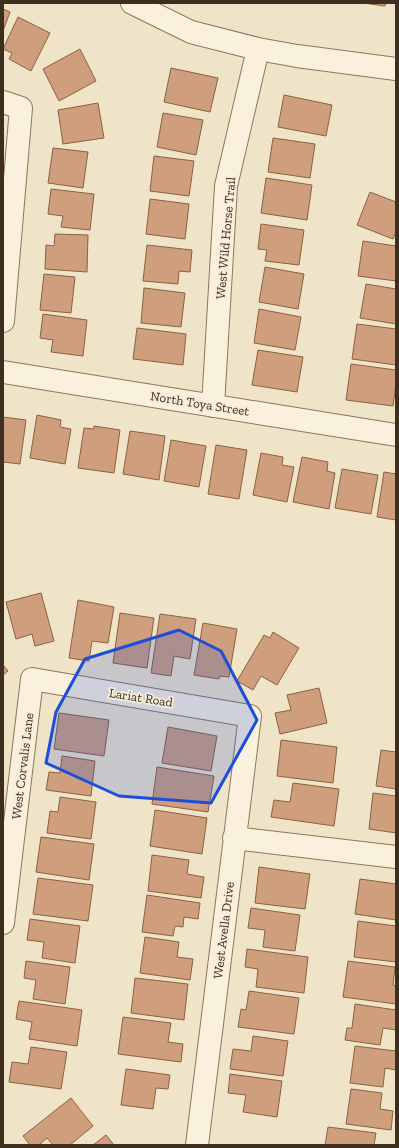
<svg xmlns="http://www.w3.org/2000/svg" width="399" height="1148" viewBox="0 0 399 1148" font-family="'Zilla Slab',serif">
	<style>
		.building { fill: #cf9f7d; stroke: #8d5f41 }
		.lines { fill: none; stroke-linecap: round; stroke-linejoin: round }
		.minor-casing { stroke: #8d765c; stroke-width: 24 }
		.minor { stroke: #faf1dc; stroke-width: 22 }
		.marked { fill: #1d4ed8; fill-opacity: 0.2; stroke: #1d4ed8; stroke-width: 3; stroke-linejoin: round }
		.labels { text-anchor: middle; stroke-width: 3.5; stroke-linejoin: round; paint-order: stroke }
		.street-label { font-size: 13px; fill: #3d2e20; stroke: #f7eed8 }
	</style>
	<rect width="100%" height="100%" fill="#f0e4c8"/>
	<path class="building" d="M363,3H386L385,6Z
		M3,9L10,12L3,31Z
		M18,17L50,33L31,71L9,59L12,53L3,49Z
		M80,49L96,81L59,101L43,69Z
		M171,68L218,78L210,112L164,102Z
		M284,95L332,105L326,136L278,127Z
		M98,103L104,138L63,144L58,110Z
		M163,113L203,120L196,155L157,147Z
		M273,138L315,144L310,178L268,172Z
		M53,148L88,152L83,188L48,183Z
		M154,156L194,161L189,196L150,191Z
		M266,178L312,185L307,220L261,213Z
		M51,189L94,194L90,230L61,227L63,216L48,214Z
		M370,192L396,202V232L393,239L357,225Z
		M150,199L189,204L185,239L146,234Z
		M261,224L304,230L299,265L265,261L267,250L258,249Z
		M55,234L88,235L87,272L45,269L46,245L54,246Z
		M363,241L396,246V281L358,276Z
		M147,245L192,250L190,272L179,271L178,284L143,281Z
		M265,267L304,274L298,309L259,302Z
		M44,274L75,277L71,313L40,310Z
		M366,284L396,289V324L360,318Z
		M144,288L185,293L181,327L141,323Z
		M259,309L301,317L295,350L254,343Z
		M43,314L87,320L83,356L51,352L53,340L40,338Z
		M357,324L396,329V365L352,359Z
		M137,328L186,334L183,365L133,359Z
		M258,350L303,357L297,392L252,385Z
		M351,364L396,370V384L393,406L346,400Z
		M37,415L61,420L60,427L71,429L65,464L30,458Z
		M3,417L26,420L20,464L3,462Z
		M94,426L120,430L114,473L78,468L84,428L94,429Z
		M130,431L165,436L159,480L123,474Z
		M171,440L206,446L199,487L164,481Z
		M216,445L247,450L239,499L208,494Z
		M261,453L283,457L282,465L294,467L287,502L253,495Z
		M302,457L328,462L327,471L335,473L329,509L293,502Z
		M342,469L378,475L371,514L335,508Z
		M384,472L396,474V520L377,517Z
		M41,593L54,641L35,646L32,634L16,639L6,602Z
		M78,600L114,607L108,643L92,641L89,661L69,658Z
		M120,613L154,618L147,668L113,663Z
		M160,614L196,619L190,659L174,656L171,676L151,673Z
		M203,623L237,629L229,677L220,676L219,679L194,675Z
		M273,632L299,648L277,685L261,676L253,690L237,681L264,635L270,638Z
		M3,665L8,671L3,675Z
		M319,688L327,723L280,734L275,713L291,710L287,695Z
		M59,713L109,720L104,756L54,749Z
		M168,727L217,736L211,771L162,763Z
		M281,740L337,747L333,783L277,776Z
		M381,750L396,752V789L376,786Z
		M62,756L95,761L91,796L46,790L49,772L60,773Z
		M157,767L214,776L208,812L152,804Z
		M293,783L339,789L334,826L271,817L274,800L290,802Z
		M373,793L396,796V833L369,829Z
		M60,797L96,802L91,839L47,833L50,811L58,812Z
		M155,810L207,818L202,854L150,846Z
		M41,837L94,844L89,880L36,872Z
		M152,855L189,860L187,874L204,877L201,898L148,891Z
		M259,867L310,874L305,909L255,903Z
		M38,878L93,885L88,921L33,914Z
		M360,879L396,884V920L355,914Z
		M147,895L200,903L198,919L184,917L183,927L175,926L173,936L142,932Z
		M251,908L300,915L295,951L263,947L265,930L248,928Z
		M30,919L80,926L75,963L42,958L44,942L27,940Z
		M358,921L396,926V962L354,957Z
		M145,937L179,942L177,957L193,959L190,980L140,973Z
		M247,949L308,957L304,993L256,987L258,969L245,967Z
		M26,961L70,967L65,1004L33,999L36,980L24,978Z
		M348,961L395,967L393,985L396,986V1004L343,997Z
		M135,978L188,984L184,1020L131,1013Z
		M249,991L299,998L294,1034L238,1027L241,1009L246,1010Z
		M19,1001L82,1010L77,1046L29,1039L32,1022L16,1019Z
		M355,1004L396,1010V1030L383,1028L380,1045L345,1040L347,1028H352Z
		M123,1017L171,1023L168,1042L183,1044L181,1062L118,1054Z
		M253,1036L288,1041L283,1076L230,1069L233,1049L251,1051Z
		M355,1046L396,1051V1070L385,1068L383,1087L350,1083Z
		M31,1047L67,1052L61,1089L9,1082L12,1062L28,1064Z
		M126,1069L170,1075L168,1089L156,1088L153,1109L121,1105Z
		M230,1074L282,1081L277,1117L243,1112L246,1095L228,1093Z
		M351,1089L382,1093L380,1109L393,1111L391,1130L346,1124Z
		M71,1098L93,1126L70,1145H53L47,1138L39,1145H30L23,1136Z
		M328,1127L376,1133L374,1145H325Z
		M106,1135L114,1145H93Z"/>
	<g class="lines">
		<g class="minor-casing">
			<path id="minor" d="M132,3L191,32L258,49L297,56L396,69
				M3,102L21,108L3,321
				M3,372L396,435
				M213,406L226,186L258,49
				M234,838L396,857
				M3,923L32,679L250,716L197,1145"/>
		</g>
		<use href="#minor" class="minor"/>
	</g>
	<path class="marked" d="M179,630L221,651L257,720L211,803L119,796L46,763L56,712L85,659Z"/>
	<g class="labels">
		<g class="street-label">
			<text transform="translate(225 238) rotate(-85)" y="5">West Wild Horse Trail</text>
			<text transform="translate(200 403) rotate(9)" y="5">North Toya Street</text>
			<text transform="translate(141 697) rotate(9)" y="5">Lariat Road</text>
			<text transform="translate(22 766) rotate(-83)" y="5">West Corvalis Lane</text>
			<text transform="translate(223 930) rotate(-83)" y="5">West Avella Drive</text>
		</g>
	</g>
	<rect width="399" height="1148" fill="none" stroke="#3d2e20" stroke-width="8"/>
</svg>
